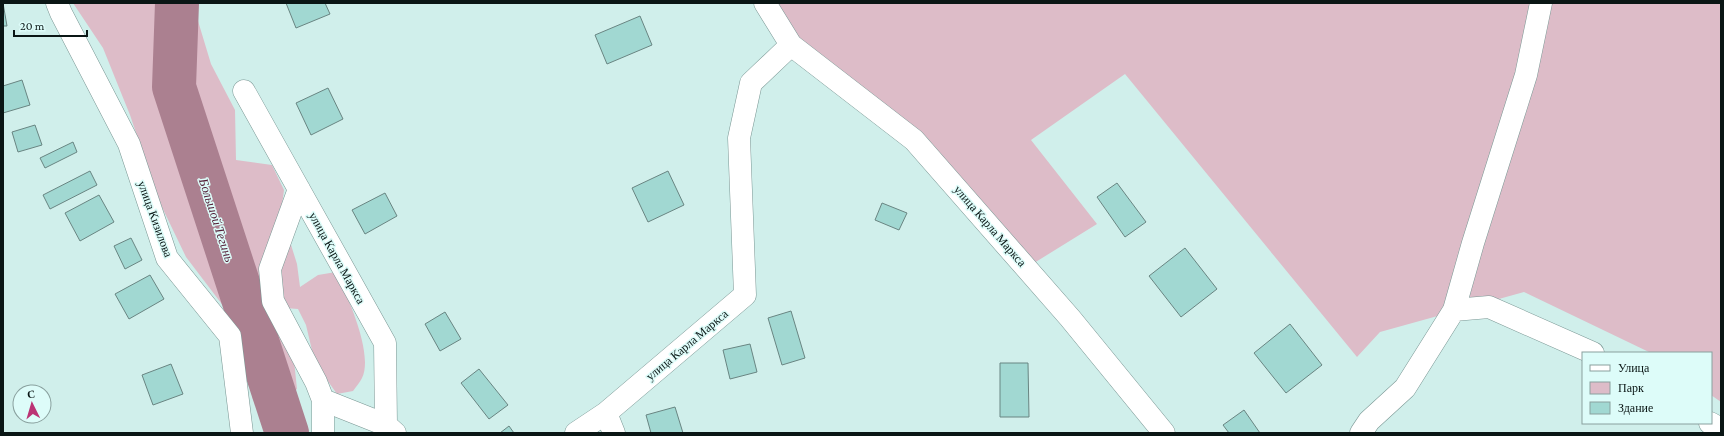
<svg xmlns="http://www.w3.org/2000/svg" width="1724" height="436" viewBox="0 0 1724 436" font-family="'Crimson Pro',serif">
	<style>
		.green { fill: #ddbcc8 }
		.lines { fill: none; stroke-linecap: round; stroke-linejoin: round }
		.river { stroke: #ab8090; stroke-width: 44 }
		.building { fill: #a1d8d2; stroke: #698582 }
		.street-casing { stroke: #7a9794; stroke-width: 23 }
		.street { stroke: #fff; stroke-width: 22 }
		.labels { text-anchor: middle; stroke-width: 3; stroke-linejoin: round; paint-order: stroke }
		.street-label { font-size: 12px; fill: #0a1615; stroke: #ddfcf9 }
		.water-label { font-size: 13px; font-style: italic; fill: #521b34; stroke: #ddfcf9 }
	</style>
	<rect width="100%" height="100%" fill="#d0efeb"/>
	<path class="green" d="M73,3H194L195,11L211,64L235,110L236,160L272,165L284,190L281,213L297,264L300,287L318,275L336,272C347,295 374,354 362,378C360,382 356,387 353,391L337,394L315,363L306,325L298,309L260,306L266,318L293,351L297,389L268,412L253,400L237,324L186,257L159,201L130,115L103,48Z
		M765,3H1721V402L1711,395V353H1651L1524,292L1380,332L1357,357L1125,74L1031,140L1097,224L1026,268L914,140L791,45Z"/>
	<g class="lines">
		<path class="river" d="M177,3L174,87L287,433"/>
	</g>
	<path class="building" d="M3,3L7,26H3Z
		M286,3H325L330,14L296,28Z
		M640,16L652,45L607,64L595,35Z
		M22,80L30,105L3,113V86Z
		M328,88L343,119L311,135L296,103Z
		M35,125L42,145L18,152L12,132Z
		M73,142L77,152L45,168L40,158Z
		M90,171L97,185L50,209L43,195Z
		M668,171L684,205L648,222L632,188Z
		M1117,183L1146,222L1125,237L1097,197Z
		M385,193L397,216L365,234L352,210Z
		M99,195L114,222L80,241L65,213Z
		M882,203L907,213L899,230L875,220Z
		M131,238L142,260L125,269L114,246Z
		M1185,248L1217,289L1181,317L1149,276Z
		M150,275L164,299L129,319L115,294Z
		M791,311L805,358L782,365L768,318Z
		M445,312L461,339L440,351L425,324Z
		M1290,324L1322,365L1286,393L1254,353Z
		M750,344L757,372L730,379L723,350Z
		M1000,363H1028L1029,417H1000Z
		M171,364L183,394L153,405L142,375Z
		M479,369L508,405L489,419L461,383Z
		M675,407L683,433H651L646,415Z
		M1244,410L1260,433H1229L1223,425Z
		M509,426L514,433H500Z"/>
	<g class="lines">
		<g class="street-casing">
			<path id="street" d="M57,3L61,13L129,144L167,258L230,336L242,433
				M765,3L791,45L914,140L1070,318L1164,433
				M244,91L385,343L386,425L395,433
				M299,189L270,269L273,301L316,382L323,400V433
				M1454,310L1473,243L1526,75L1541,3
				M323,400L386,425
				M606,413L614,433
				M1710,423L1721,429
				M576,433L606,413L745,295L739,138L751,83L791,45
				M1361,433L1369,421L1405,388L1454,310L1489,307L1593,353"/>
		</g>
		<use href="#street" class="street"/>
	</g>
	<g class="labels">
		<g class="street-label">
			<text transform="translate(155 219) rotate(70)" y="4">улица Кизилова</text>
			<text transform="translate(990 226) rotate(49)" y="4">улица Карла Маркса</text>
			<text transform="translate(337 258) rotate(61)" y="4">улица Карла Маркса</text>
			<text transform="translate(687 345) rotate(-40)" y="4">улица Карла Маркса</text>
		</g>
		<g class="water-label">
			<text transform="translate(217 220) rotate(72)" y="5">Большой Тегинь</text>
		</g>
	</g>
	<rect width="1724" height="436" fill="none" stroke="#0a1615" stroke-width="8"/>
	<rect x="1582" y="352" width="130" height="72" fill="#ddfcf9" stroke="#89a09e"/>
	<rect x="1590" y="365" width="20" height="6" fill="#ffffff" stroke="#89a09e"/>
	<text x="1618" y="372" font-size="12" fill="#0a1615">Улица</text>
	<rect x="1590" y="382" width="20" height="12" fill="#ddbcc8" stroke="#89a09e"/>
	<text x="1618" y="392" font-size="12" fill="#0a1615">Парк</text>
	<rect x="1590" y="402" width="20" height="12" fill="#a1d8d2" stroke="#89a09e"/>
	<text x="1618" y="412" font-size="12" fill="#0a1615">Здание</text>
	<g transform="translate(32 404) rotate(355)"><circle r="19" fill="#ddfcf9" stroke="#89a09e"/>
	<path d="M0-3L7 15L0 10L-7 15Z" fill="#bb3475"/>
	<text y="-6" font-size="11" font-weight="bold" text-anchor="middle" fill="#0a1615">С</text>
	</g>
	<path d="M14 30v6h73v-6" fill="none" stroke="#0a1615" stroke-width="2"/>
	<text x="20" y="30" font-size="12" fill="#0a1615" stroke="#ddfcf9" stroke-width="3" paint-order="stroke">20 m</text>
</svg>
